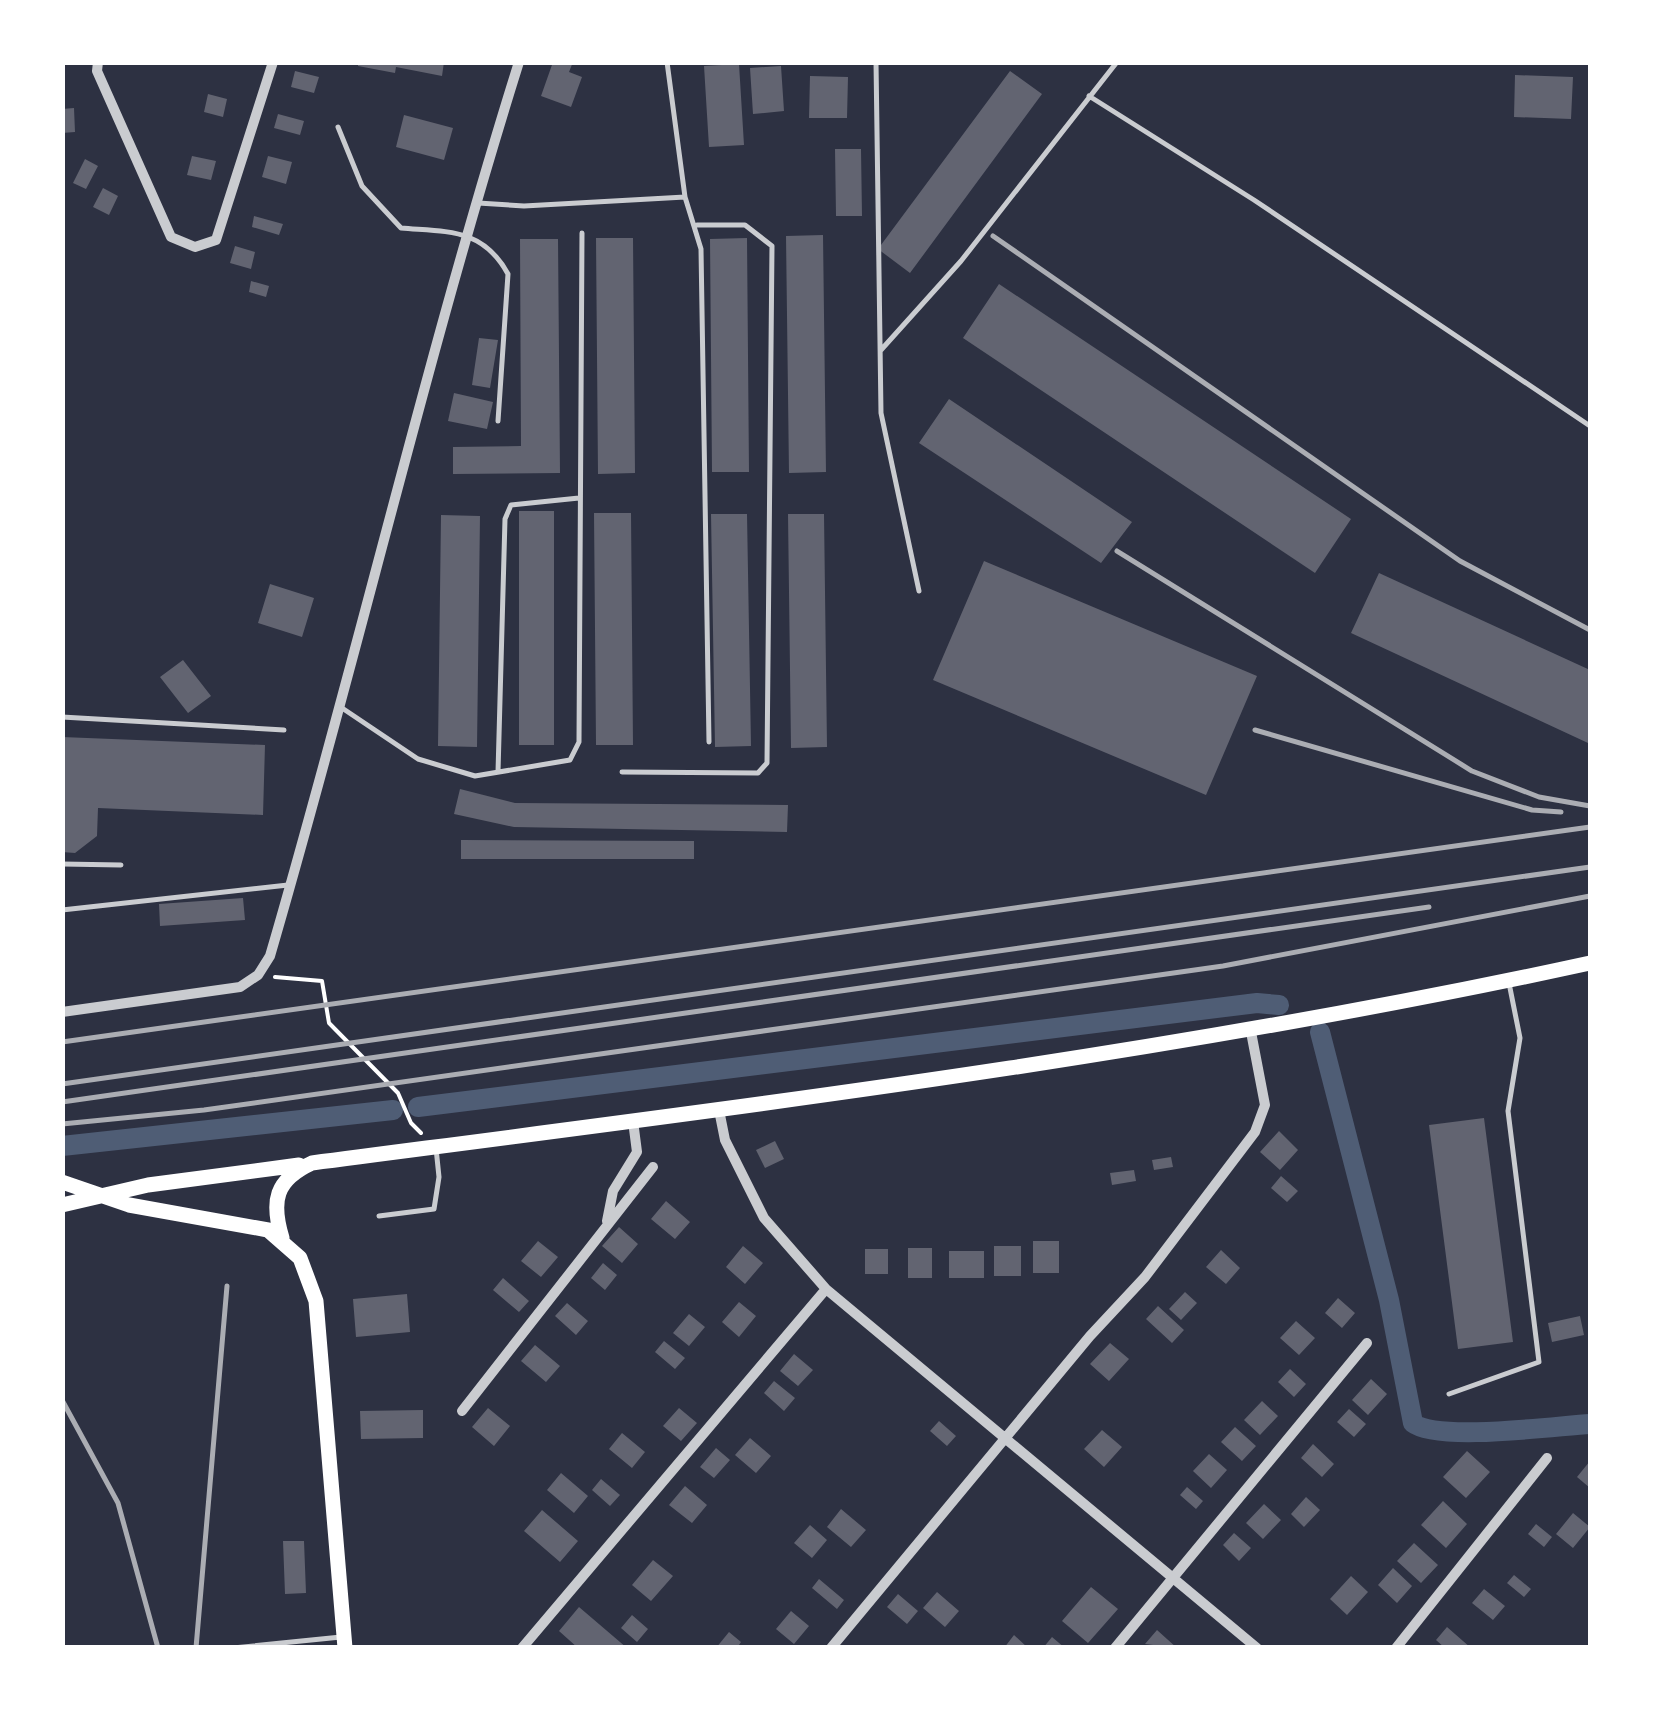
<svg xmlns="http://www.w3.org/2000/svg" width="1653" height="1710" viewBox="0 0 1653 1710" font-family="'IBM Plex Sans',sans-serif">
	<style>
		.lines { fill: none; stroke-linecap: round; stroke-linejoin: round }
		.canal { stroke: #4f5d75; stroke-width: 20 }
		.building { fill: #626471 }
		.path { stroke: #fff; stroke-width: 4 }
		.service { stroke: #caccd0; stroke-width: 5 }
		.minor { stroke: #caccd0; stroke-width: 10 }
		.primary { stroke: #fff; stroke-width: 15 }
		.rail { stroke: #abadb3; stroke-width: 5 }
	</style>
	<rect width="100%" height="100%" fill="#2d3142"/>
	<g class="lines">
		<path class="canal" d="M1320,1032L1389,1300L1413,1423C1437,1442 1555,1426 1590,1424
			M418,1107L1257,1003L1279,1005
			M62,1146L393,1110"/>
	</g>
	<path class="building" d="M358,62H444L442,76L396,67L395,73L358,66Z
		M553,62H573L569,72L582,77L571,107L541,96Z
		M739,64L744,145L709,147L704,66Z
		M781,66L784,111L753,114L750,68Z
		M295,71L319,77L314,93L291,87Z
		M1010,71L1042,94L910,273L878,249Z
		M1515,75L1573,77L1571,119L1514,117Z
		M810,76L848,77L847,118H809Z
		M208,94L227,99L223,117L204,112Z
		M74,108L75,132L62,133V109Z
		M278,114L304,121L300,135L274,128Z
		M404,115L453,128L444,160L396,147Z
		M835,149H861L862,216H836Z
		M192,156L216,161L211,180L187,175Z
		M268,156L292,162L286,184L262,177Z
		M85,159L98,166L86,189L73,183Z
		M103,188L118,196L109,215L93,207Z
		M254,216L283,224L279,235L252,227Z
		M823,235L826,472L789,473L786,236Z
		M596,238H633L635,473L598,474Z
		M747,238L749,472H712L710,239Z
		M520,239H558L560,473L453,474V447L521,446Z
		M235,246L255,252L251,269L230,263Z
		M251,281L269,286L266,297L249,292Z
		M999,284L1351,519L1315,573L963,338Z
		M479,338L498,340L490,388L472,385Z
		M454,393L493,402L487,429L448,421Z
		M949,399L1132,522L1101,563L919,443Z
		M519,511H554V745H519Z
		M594,513H631L633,745H596Z
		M711,514H747L751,746L715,747Z
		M788,514H824L827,747L791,748Z
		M441,515L480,516L477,747L438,746Z
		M984,561L1257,676L1206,795L933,680Z
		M1379,573L1590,670L1588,743L1351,633Z
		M270,584L314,598L302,637L258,623Z
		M183,660L211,696L188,713L160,677Z
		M62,737L265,745L263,815L98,808L97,836L75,853L62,852Z
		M460,789L515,803L788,805L787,832L514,827L454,814Z
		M461,840L694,841V859H461Z
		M243,898L245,920L160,926L159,904Z
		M1484,1118L1513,1342L1458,1349L1429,1125Z
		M1279,1131L1298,1150L1280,1170L1260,1152Z
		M775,1141L784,1159L765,1168L756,1150Z
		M1171,1157L1173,1167L1154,1170L1152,1160Z
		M1134,1170L1136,1181L1112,1185L1110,1173Z
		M1281,1176L1298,1191L1287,1202L1271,1188Z
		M666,1201L690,1222L675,1239L651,1219Z
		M619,1227L638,1244L622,1263L602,1246Z
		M538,1241L558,1257L541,1277L521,1261Z
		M1033,1241H1059V1273H1033Z
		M743,1246L763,1263L745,1284L726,1267Z
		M994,1246H1021V1276H994Z
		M908,1248H932V1278H908Z
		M865,1249H888V1274H865Z
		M1221,1250L1240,1268L1226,1284L1206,1267Z
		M949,1251H984V1278H949Z
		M603,1263L617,1275L605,1290L591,1278Z
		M503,1278L529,1301L519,1312L493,1290Z
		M1185,1292L1197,1303L1181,1320L1169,1309Z
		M407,1294L410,1332L356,1337L353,1299Z
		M1338,1298L1355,1313L1342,1328L1325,1313Z
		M739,1302L756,1316L739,1337L722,1322Z
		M567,1303L588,1321L576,1335L555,1316Z
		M1158,1306L1184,1330L1172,1343L1146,1319Z
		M689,1314L705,1327L689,1346L673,1333Z
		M1580,1316L1584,1335L1552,1342L1548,1323Z
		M1296,1321L1315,1338L1299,1355L1280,1338Z
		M664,1341L685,1358L675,1369L655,1352Z
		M1110,1343L1129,1359L1109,1381L1090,1364Z
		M535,1345L560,1366L546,1382L521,1361Z
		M794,1354L813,1370L798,1386L780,1371Z
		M1290,1369L1306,1384L1294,1397L1278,1382Z
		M1371,1379L1387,1394L1368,1415L1352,1400Z
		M774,1381L795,1398L784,1411L764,1393Z
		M1262,1401L1278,1416L1260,1435L1244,1420Z
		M488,1408L510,1426L494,1446L472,1427Z
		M679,1408L697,1423L681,1441L663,1426Z
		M1349,1409L1366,1424L1354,1437L1337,1422Z
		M423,1410V1438L361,1439L360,1411Z
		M939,1421L956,1436L947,1446L930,1431Z
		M1235,1427L1256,1446L1242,1461L1221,1442Z
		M1102,1430L1122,1447L1104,1467L1084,1449Z
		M622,1433L645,1452L632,1468L609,1449Z
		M750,1438L771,1456L756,1473L735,1455Z
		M1313,1444L1334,1464L1322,1477L1301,1458Z
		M716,1448L730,1460L714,1478L700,1467Z
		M1467,1451L1490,1472L1466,1498L1443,1477Z
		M1209,1454L1227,1470L1211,1488L1193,1471Z
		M1590,1461V1488L1577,1477Z
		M561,1473L588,1496L574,1513L547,1490Z
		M601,1479L620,1495L610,1506L592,1490Z
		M685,1486L707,1505L692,1523L669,1505Z
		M1187,1487L1203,1501L1196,1509L1180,1495Z
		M1306,1497L1320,1510L1304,1527L1291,1514Z
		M1443,1501L1467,1524L1446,1548L1421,1525Z
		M1264,1504L1281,1520L1263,1539L1246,1523Z
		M841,1509L866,1530L851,1547L827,1527Z
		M542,1510L578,1541L560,1562L524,1531Z
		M1573,1513L1590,1527L1573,1548L1556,1534Z
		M1536,1524L1552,1537L1544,1547L1528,1534Z
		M810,1525L827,1540L812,1558L794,1543Z
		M1234,1533L1251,1548L1239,1561L1223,1545Z
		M283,1541H304L306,1593L285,1594Z
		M1414,1543L1438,1565L1421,1583L1397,1561Z
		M653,1560L673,1576L651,1601L632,1585Z
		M1393,1568L1412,1586L1397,1603L1378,1585Z
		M1514,1575L1531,1589L1524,1597L1507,1583Z
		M1351,1576L1368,1592L1347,1615L1330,1599Z
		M819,1579L844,1600L837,1609L812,1588Z
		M1091,1587L1118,1609L1088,1643L1062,1621Z
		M1484,1589L1505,1606L1493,1620L1472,1603Z
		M937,1592L959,1611L945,1627L923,1608Z
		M898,1594L918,1611L907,1624L887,1607Z
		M579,1607L627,1648H578L559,1631Z
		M791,1611L809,1626L794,1644L776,1629Z
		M632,1615L648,1629L637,1642L621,1628Z
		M1447,1627L1471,1648H1445L1436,1640Z
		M1157,1630L1177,1648L1145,1644Z
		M729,1632L741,1642L737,1648H716Z
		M1014,1635L1028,1648H1004Z
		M1052,1637L1065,1648H1043Z"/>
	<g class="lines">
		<path class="path" d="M275,977L322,981L329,1023L398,1093L411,1123L421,1133"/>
		<path class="service" d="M667,62L685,197L701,249L709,742
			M876,62L881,413L919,591
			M1089,96L1254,200L1590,426
			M338,127L362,186L401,228C448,232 483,228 508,274L498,421
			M478,203L524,206L685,197
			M881,350L961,261L1117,62
			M342,708L418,759L475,776L570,760L579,742L582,233
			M62,717L284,730
			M498,772L505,519L511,505L579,498
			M622,772L758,773L767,763L772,246L745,225H697
			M62,864L121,865
			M62,910L288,885
			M379,1216L434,1209L439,1177L436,1148
			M1449,1394L1539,1362L1508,1111L1520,1038L1509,983
			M233,1648L341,1637"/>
		<path class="minor" d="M98,62L97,71L171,237L195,247L216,240L273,62
			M62,1012L240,987L258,975L270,956C357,659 426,358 519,62
			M719,1110L725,1140L764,1218L826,1289L1257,1648
			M607,1221L613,1191L637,1152L633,1121
			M462,1411L653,1167
			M522,1648L826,1289
			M831,1648L1090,1336L1145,1277L1255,1132L1265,1105L1251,1032
			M1115,1648L1367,1343
			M1396,1648L1547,1458"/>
		<path class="primary" d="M62,1182L129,1205L268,1230L300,1258L316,1301L345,1648
			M62,1205L148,1185L299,1165
			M282,1238C271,1201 275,1180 312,1163C740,1107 1168,1055 1590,963"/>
		<path class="rail" d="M993,236L1460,561L1590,630
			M1117,551L1472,771L1539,797L1590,806
			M1255,730L1532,810L1561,812
			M62,1042L1590,827
			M62,1084L1590,867
			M62,1102L1429,907
			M62,1124L204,1110L1223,966L1590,896
			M62,1400L118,1503L158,1648
			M196,1648L227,1286"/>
	</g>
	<rect width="1653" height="1710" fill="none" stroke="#ffffff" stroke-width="130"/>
</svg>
